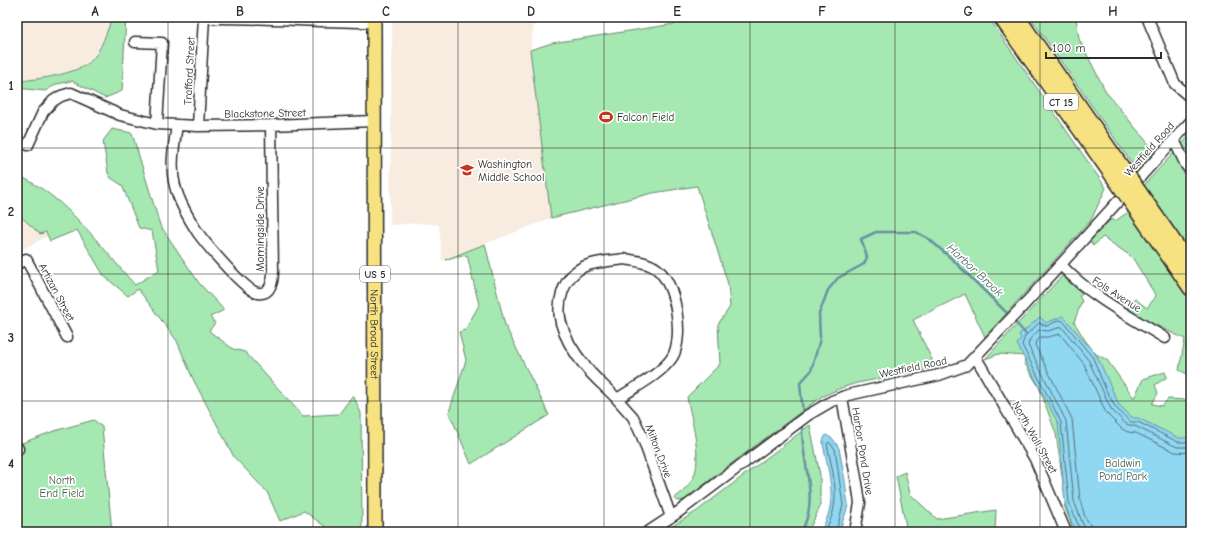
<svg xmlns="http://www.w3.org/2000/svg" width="1208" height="549" viewBox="0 0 1208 549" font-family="'Comic Neue',sans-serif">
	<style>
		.built { fill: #f8ece0 }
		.green { fill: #a6e8b1; stroke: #688a6e }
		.water { fill: #90d7f1; stroke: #6892a2 }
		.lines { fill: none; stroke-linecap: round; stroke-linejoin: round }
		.shore { stroke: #53707a; stroke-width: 1 }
		.stream { stroke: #6892a2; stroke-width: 2.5 }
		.minor-casing { stroke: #2b2b2b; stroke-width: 13 }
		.major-casing { stroke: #2b2b2b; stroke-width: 16 }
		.highway-casing { stroke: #2b2b2b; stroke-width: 18 }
		.minor { stroke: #fff; stroke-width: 10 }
		.major { stroke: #f6e281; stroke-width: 13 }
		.highway { stroke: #f6e281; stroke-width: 15 }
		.highway-bridge-casing { stroke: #2b2b2b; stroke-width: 18; stroke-linecap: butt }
		.highway-bridge { stroke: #f6e281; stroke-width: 15 }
		.grid { fill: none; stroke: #2b2b2b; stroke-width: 1; stroke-opacity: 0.55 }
		.labels { text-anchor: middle; stroke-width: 3.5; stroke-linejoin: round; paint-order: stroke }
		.shield { fill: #fff; stroke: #6b6b6b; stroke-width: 1 }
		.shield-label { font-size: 10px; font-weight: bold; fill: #2b2b2b }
		.street-label { font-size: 11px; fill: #2b2b2b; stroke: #fff }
		.poi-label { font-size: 11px; fill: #2b2b2b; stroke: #fff; text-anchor: start }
		.park-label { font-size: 11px; fill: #4a5a4c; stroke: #fff }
		.water-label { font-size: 12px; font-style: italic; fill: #495f66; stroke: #fff }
		.neatline { fill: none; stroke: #2b2b2b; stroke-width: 1.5 }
		.grid-label { font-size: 13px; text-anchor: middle; font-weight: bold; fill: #2b2b2b }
	</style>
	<rect width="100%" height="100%" fill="#fff"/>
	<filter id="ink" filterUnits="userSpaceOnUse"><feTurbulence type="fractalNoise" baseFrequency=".025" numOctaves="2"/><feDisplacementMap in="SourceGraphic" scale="8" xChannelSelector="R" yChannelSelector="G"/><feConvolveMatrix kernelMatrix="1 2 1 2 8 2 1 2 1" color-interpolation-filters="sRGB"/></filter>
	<g filter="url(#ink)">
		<path class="built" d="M17,17H112L106,34L91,61L77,70L26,81H17Z
			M392,17H535L530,50L551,218L442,261L439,225L418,223L390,225Z
			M17,213L40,234L46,232L47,236L17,253Z"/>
		<path class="green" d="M112,17H126L122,91L105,98L72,81L57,84L45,91L17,88V81C35,80 78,74 91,61C100,52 108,30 112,17Z
			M719,17H988L1106,188L1091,220L985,337L965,294L913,320L936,368L857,383L841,388L821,397L716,475L686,500L676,501L674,498C682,493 688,487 693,478C703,460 691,417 687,397L720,364L718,324L730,307L728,284L697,186L653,193L551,218L530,50L552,43Z
			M1030,17H1076L1079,39L1106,92L1156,153L1138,172Z
			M112,129L132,133L160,225L199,283L224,310L210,317L215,323L209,331L233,349L245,352L303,416L339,414L353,395L361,413L362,532H324L327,528L304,511L280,521L267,492L234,457L193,379L177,341L138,289L128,296L104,276L77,230L50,241L46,232L40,234L17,213V175C66,196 100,246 135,285L159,270L152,231L139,228L122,185L111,178L108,173L103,141Z
			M1191,134V252L1144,185Z
			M1130,211L1191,301V376L1179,370L1185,339L1145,320L1127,308L1134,298L1147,308L1156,296L1132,257L1103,237L1093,246L1089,238L1112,219L1115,221Z
			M485,244L505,325L549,415L471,464L449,412L466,360L459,332L465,330L479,305L467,255L445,260Z
			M1062,276L1083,294L1079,296L1082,301L1074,322L1085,340L1096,354L1107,360L1134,398L1143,379L1165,372L1167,377L1155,385L1158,393L1152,404L1162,406L1168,399L1188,400L1191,395V532H1074L1064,505L1066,504L1056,434L1039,387L1025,364L1024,356L999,354L985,359Z
			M94,420L102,427L112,532H17V445L54,431Z
			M810,425L820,475V507L808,532H663L697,511Z
			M905,472L910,494L937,519L996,510L995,532H907L896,476Z"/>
		<path class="water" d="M1063,316L1097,356L1119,405L1133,418H1138L1179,438H1191V532H1079L1072,524L1065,503L1058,423L1017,344L1021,339L1019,334L1024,331L1040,317L1046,323Z
			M826,435L833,439L839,448L845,481L848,506L839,532H820C839,502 829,476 823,444V440Z"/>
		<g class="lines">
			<path class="shore" d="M824,532C843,504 833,474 827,444L829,442L835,449L843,505L836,532
				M1081,532L1069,502L1061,422L1022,345L1025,336L1039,323L1047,326L1059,320L1063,321L1093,358L1106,390L1116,408L1131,422H1138L1178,442H1191
				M1086,532L1074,501L1066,421L1028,345L1030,339L1039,330L1048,331L1062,327L1089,361L1111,409L1126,424L1137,427L1177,447H1191
				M1092,532L1091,526L1085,517L1080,500L1072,419L1035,345L1036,342L1041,337H1048L1060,334L1084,364L1106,413L1122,429L1128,432L1136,433L1175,452L1191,453"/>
			<path class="stream" d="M1013,320L1026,334
				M803,414L800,383L811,371L820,339L819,314L828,290L838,278L864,264L867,257L861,239L876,232H916L929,239L953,260L1010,316
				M801,532C821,497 800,461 802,423"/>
			<g class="minor-casing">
				<path id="minor" d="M1147,17L1175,84L1191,98
					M204,18C261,17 317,22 374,22
					M135,42L162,43L157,124
					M177,125C174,145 170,167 175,186C179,202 189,219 198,233C206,244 245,291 258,293C271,295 273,280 273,271L271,125
					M198,126L204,17
					M1174,140L1186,165L1191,171
					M28,145L43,112L53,101L61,96L71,93L120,115L157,124L198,126L271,125L374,121
					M625,259C636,261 648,262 657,269C676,284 684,335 673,356C663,373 634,388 617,399C607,388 594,378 585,366C575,354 565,338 561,323C556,303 563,277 583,267C596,261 611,261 625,259Z
					M17,264L26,259L67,337
					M1061,265C1090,296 1129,316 1165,338
					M975,356L1035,459L1066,532
					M842,397L858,489L860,503L855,532
					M617,399L633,417L642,436L671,517
					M17,447L18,449
					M648,532L677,513L808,415L832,401L848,395L939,375L967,365L1023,306L1191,121"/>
			</g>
			<g class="major-casing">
				<g id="major">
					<path id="s1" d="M374,17L375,532"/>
				</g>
			</g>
			<g class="highway-casing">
				<path id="highway" d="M1001,17L1121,187
					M1017,17L1129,178
					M1138,191L1191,267
					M1130,200L1191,288"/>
			</g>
			<use href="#minor" class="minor"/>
			<use href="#major" class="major"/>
			<use href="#highway" class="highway"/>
			<g class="highway-bridge-casing">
				<path id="highway-bridge" d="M1129,178L1138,191
					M1121,187L1130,200"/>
			</g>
			<use href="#highway-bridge" class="highway-bridge"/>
		</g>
	</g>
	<path class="grid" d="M168,17V532M313,17V532M458,17V532M604,17V532M750,17V532M895,17V532M1040,17V532M17,148H1191M17,274H1191M17,401H1191"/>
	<defs>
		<g id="stadium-bare" transform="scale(1.08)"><path d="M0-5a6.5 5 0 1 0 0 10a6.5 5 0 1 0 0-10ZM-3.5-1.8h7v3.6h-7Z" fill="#c8321e" stroke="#fff" stroke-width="2.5" paint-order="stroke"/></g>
		<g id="school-bare" transform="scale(1.08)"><path d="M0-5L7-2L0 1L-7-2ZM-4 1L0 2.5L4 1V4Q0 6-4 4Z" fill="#c8321e" stroke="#fff" stroke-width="2.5" paint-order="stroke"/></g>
	</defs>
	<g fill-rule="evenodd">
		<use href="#stadium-bare" x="606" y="117"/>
		<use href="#school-bare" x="467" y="170"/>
	</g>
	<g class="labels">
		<g class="shield">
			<rect x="1044" y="94" width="34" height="16" rx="3"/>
			<rect x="360" y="266" width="30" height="16" rx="3"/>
		</g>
		<g class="shield-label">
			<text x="1061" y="106">CT 15</text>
			<text x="375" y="278">US 5</text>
		</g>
		<g class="street-label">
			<text transform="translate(189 71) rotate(-87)" y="4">Trafford Street</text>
			<text transform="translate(265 113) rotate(-1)" y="4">Blackstone Street</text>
			<text transform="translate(1149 149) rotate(-48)" y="4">Westfield Road</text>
			<text transform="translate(260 229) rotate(-90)" y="4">Morningside Drive</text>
			<text transform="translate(57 292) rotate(62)" y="4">Artizan Street</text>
			<text transform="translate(1117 294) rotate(33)" y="4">Fols Avenue</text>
			<text dy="4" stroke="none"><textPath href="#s1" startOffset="317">North Broad Street</textPath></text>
			<text transform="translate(913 367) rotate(-12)" y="4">Westfield Road</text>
			<text transform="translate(1035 437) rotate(61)" y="4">North Wall Street</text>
			<text transform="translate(659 451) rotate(69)" y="4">Milton Drive</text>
			<text transform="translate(863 451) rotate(81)" y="4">Harbor Pond Drive</text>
		</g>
		<g class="poi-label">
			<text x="617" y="121">Falcon Field</text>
			<text x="478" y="168">Washington<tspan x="478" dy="13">Middle School</tspan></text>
		</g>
		<g class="park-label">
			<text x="1123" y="467">Baldwin<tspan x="1123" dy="13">Pond Park</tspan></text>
			<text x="62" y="484">North<tspan x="62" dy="13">End Field</tspan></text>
		</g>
		<g class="water-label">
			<text transform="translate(975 270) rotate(43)" y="4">Harbor Brook</text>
		</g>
	</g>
	<rect width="1208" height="549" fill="none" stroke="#fff" stroke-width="44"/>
	<path d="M1046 52v6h115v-6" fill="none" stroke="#2b2b2b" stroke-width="2"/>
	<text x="1052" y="52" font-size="12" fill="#2b2b2b" stroke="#ffffff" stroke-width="3" paint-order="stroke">100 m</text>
	<rect x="22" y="22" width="1164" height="505" class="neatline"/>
	<g class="grid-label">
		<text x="95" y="16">A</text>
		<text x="240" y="16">B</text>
		<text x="386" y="16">C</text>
		<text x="531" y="16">D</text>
		<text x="677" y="16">E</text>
		<text x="822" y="16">F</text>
		<text x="968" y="16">G</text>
		<text x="1113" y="16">H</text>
		<text x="11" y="90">1</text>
		<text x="11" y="216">2</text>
		<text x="11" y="342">3</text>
		<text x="11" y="468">4</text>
	</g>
</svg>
